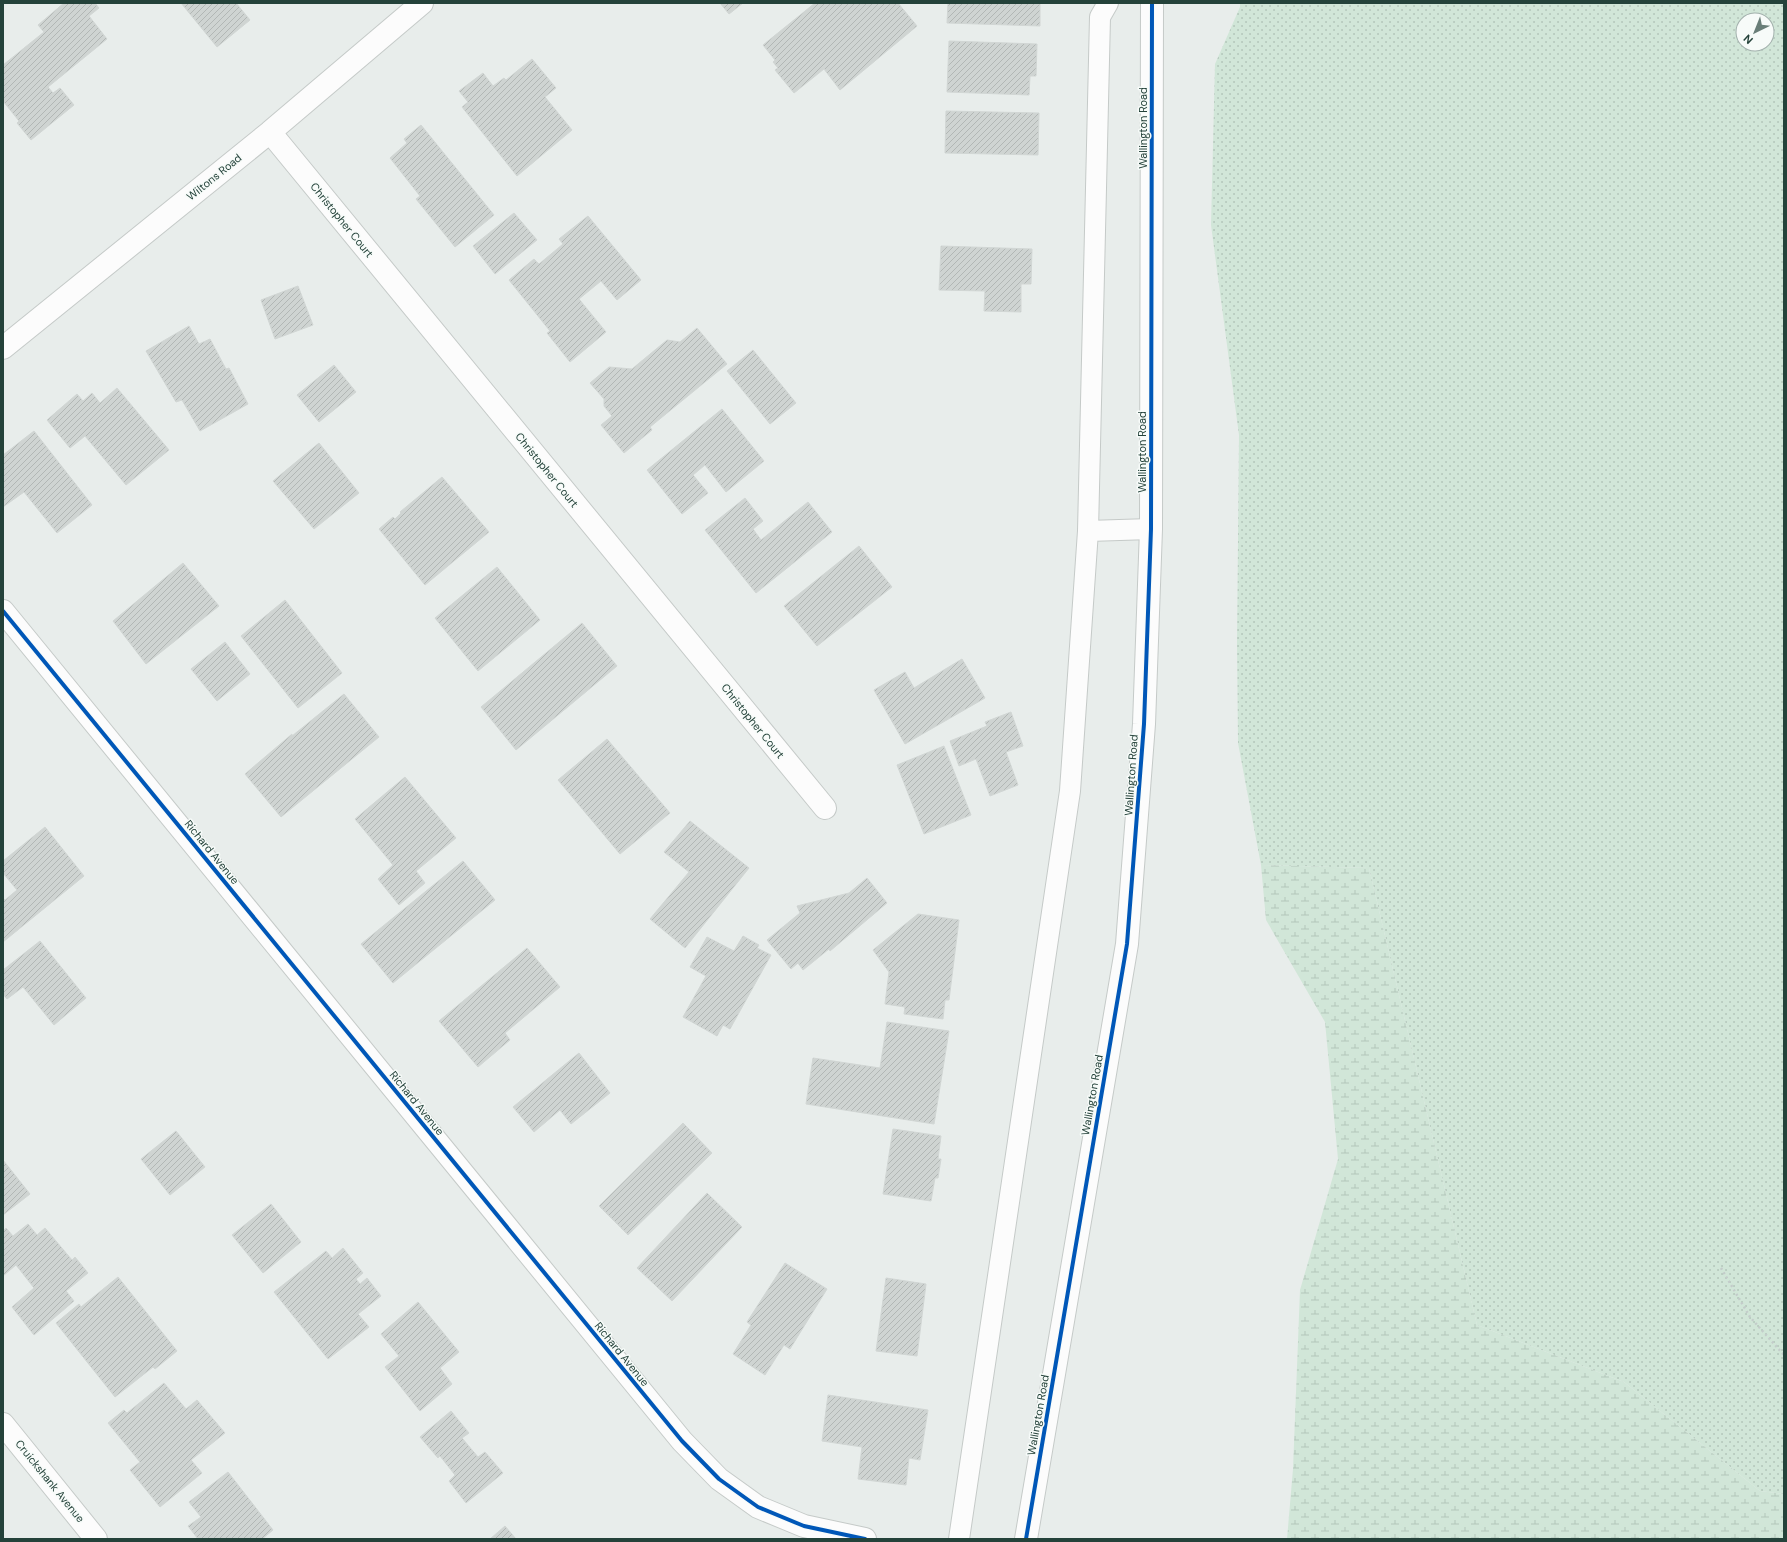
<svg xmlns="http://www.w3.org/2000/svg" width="1787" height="1542" viewBox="0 0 1787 1542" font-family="'DM Sans',sans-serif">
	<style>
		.grass { fill: url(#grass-dots); fill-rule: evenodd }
		.wetland { fill: url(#wetland-marsh) }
		.building { fill: url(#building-hatch); stroke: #d1d6d4 }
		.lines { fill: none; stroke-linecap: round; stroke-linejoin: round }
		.service-casing { stroke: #c5cac8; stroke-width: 22 }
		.minor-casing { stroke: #c5cac8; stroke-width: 24 }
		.tertiary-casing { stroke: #c5cac8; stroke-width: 24 }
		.path { stroke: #c3ccca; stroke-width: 2.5; stroke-dasharray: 2 3; stroke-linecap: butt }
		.service { stroke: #fcfcfc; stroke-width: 20 }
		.minor { stroke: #fcfcfc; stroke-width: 22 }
		.tertiary { stroke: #fcfcfc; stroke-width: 22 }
		.cycleway-casing { stroke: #f7fbf9; stroke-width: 6 }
		.cycleway { stroke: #0057b8; stroke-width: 4 }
		.labels { text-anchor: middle; stroke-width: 3; stroke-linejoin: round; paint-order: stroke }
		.street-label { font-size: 11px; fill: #24423a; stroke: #f7fbf9 }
	</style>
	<defs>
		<pattern id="grass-dots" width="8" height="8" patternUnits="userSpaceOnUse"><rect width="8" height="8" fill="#d1e6d8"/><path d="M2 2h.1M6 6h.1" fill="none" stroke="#b3c6ba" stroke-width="1.8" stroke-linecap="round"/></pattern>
		<pattern id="wetland-marsh" width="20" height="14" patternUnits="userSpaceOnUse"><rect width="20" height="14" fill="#d1e6d8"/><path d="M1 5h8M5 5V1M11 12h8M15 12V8" fill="none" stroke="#b3c6ba"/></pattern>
		<pattern id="building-hatch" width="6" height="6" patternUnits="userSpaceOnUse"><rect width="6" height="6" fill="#cfd4d2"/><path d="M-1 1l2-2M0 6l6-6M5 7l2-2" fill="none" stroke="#b2b7b5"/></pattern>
	</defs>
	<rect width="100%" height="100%" fill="#e8edeb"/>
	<path class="grass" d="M1240,3H1784V1494L1760,1491L1624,1382L1477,1325L1369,868L1261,865L1238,743L1237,643L1239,435L1211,225L1215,64L1240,7ZM1743,20H1767V44H1743Z"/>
	<path class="wetland" d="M1261,865L1369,868L1477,1325L1624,1382L1760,1491L1784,1494V1539H1287L1293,1469L1300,1290L1338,1159L1325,1022L1266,920Z"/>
	<path class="building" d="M64,3H95L99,8L89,16L107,39L48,87L53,93L60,88L74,105L31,140L17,123L19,121L3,101V65L44,32L38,25Z
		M181,3H236L250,20L217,47Z
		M720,3H743L729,14Z
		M815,3H898L917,26L840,90L824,69L794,93L775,70L778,68L773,62L775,60L763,45Z
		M948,3H1040V26L947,23Z
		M949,41L1037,44L1036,76H1030L1029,95L947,92Z
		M532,59L556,88L545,97L572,130L517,176L462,107L468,102L459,91L483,73L493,86L504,78L506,80Z
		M946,111L1039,113L1038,155L945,153Z
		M421,125L494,215L455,247L416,199L420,196L390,158L407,143L404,139Z
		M514,213L537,240L495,274L473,246Z
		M588,216L641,280L617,300L601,281L579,299L606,332L570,362L547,333L550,331L509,280L534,259L539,264L563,244L559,239Z
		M941,246L1032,249L1031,284H1021V312L984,311L985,291L939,290Z
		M298,286L313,325L275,339L261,300Z
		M189,326L199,344L210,339L226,369L229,368L248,404L200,431L182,400L176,402L146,351Z
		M697,328L727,364L650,427L652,430L624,453L601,425L612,416L604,406V399L590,383L609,367L632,369L667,340L680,342Z
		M753,350L796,403L770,424L727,371Z
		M334,365L356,392L319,422L297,395Z
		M117,388L169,450L126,485L85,436L70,448L47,420L77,394L83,401L92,393L100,403Z
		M722,409L764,461L726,492L705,465L693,475L708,493L682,514L647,470Z
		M34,431L92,505L57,533L24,492L3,507V455Z
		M319,443L359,493L314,529L273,481Z
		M442,477L489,532L425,585L379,529L393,517L395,519L401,513L400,512Z
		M745,498L763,521L753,529L761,540L808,502L832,532L756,593L705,530Z
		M859,546L892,587L817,646L784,606Z
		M183,563L219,606L146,664L113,621Z
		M497,567L540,620L478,671L435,618Z
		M285,600L342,673L298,708L241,636Z
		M582,623L617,666L516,750L481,707Z
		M225,642L250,674L217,701L191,669Z
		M962,659L985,698L905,744L874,690L905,672L914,688Z
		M344,694L379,737L281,817L245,774L292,734V736Z
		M1011,712L1023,746L1006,752L1018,785L990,796L976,759L959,766L950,741L987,726L985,722Z
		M607,739L670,813L620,854L558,780Z
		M944,746L971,815L924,834L897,765Z
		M405,777L456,838L416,871L425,883L399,905L378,879L393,865L355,819Z
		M690,821L749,868L685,948L650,919L689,872L664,852Z
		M45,827L84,876L3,942V898L5,900L17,890L3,873V861Z
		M463,861L495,900L393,983L361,944Z
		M867,878L887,903L830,951L829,949L803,970L798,963L791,969L767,940L800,913L797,906L849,893Z
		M918,914L959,920L949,1000H945L943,1019L904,1014L905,1007L885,1004L889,972L873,950Z
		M743,936L759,945L757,948L771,955L730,1029L723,1025L717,1036L683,1017L706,976L690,967L707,937L734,951Z
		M40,941L86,998L54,1025L23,987L7,999L3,994V970Z
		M527,948L560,987L505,1033L510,1040L478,1067L439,1021Z
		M887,1022L949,1031L934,1124L806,1104L813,1058L880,1068Z
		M579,1053L610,1093L571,1124L560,1110L534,1132L513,1107Z
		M683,1123L712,1153L628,1235L599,1206Z
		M893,1129L941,1136L938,1159H941L938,1178H935L931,1201L883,1194Z
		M176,1131L205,1167L170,1195L141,1159Z
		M3,1160L30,1194L3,1215Z
		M707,1193L742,1227L672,1301L637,1268Z
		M271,1204L301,1242L263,1273L232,1235Z
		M28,1224L37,1235L45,1228L72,1260L75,1257L88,1273L66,1291L74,1301L34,1335L12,1307L34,1288L16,1265L3,1276V1231L6,1228L13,1236Z
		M343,1248L363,1273L356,1279L360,1284L367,1278L381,1296L358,1314L369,1327L328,1359L274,1292L326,1251L332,1258Z
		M785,1263L827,1289L790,1349L784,1345L765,1375L733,1354L751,1325L747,1322Z
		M118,1277L177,1351L155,1369L153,1367L115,1397L56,1323L79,1304L81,1307Z
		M886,1278L926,1284L917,1356L876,1351Z
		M418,1302L459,1352L440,1368L452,1384L420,1411L385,1367L399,1356L381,1334Z
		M164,1383L186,1409L197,1400L225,1433L191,1460L202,1473L160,1507L130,1470L140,1462L108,1423L124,1410L127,1413Z
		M828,1395L928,1410L920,1460L909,1458L906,1485L858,1479L862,1447L822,1441Z
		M451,1411L469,1433L462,1438L478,1457L485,1452L503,1473L466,1503L449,1481L455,1475L440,1456L438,1458L420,1437Z
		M228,1472L273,1530L262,1539H198L188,1526L201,1517L189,1502Z
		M505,1526L516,1539H490Z"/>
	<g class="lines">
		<g class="service-casing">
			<path id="service" d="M1088,531L1151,529
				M959,1539L1070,791L1088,531L1100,17L1108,3"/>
		</g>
		<g class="minor-casing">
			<path id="minor" d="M270,132L825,808
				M3,348L270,132L422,3
				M3,611L682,1441L719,1479L758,1507L804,1526L865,1539
				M3,1424L96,1539"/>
		</g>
		<g class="tertiary-casing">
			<path id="tertiary" d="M1026,1539L1127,944L1144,724L1151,529L1152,3"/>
		</g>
		<path class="path" d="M1721,1268L1750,1317L1784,1355"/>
		<use href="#service" class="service"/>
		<use href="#minor" class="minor"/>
		<use href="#tertiary" class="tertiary"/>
		<g class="cycleway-casing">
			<path id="cycleway" d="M3,611L682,1441L719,1479L758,1507L804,1526L865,1539
				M1026,1539L1127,944L1144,724L1151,529L1152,3"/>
		</g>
		<use href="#cycleway" class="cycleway"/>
	</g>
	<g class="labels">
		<g class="street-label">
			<text transform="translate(1143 128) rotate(-90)" y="4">Wallington Road</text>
			<text transform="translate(214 177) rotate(-39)" y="4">Wiltons Road</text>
			<text transform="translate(342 220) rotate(51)" y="4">Christopher Court</text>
			<text transform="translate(1142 452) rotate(-90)" y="4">Wallington Road</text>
			<text transform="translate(547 470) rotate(51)" y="4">Christopher Court</text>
			<text transform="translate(753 721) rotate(51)" y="4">Christopher Court</text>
			<text transform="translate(1131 775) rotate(-86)" y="4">Wallington Road</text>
			<text transform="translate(212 852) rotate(51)" y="4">Richard Avenue</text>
			<text transform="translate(1092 1095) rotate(-80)" y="4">Wallington Road</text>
			<text transform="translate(417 1103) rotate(51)" y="4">Richard Avenue</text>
			<text transform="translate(622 1354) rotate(51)" y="4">Richard Avenue</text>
			<text transform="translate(1038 1415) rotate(-80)" y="4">Wallington Road</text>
			<text transform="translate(50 1481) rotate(51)" y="4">Cruickshank Avenue</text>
		</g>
	</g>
	<rect width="1787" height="1542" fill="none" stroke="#24423a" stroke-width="8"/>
	<g transform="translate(1755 32) rotate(223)"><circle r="19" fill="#f7fbf9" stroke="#a3b1ad"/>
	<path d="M0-3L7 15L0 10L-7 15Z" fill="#697e78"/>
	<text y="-6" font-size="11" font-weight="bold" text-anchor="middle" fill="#24423a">N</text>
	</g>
</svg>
